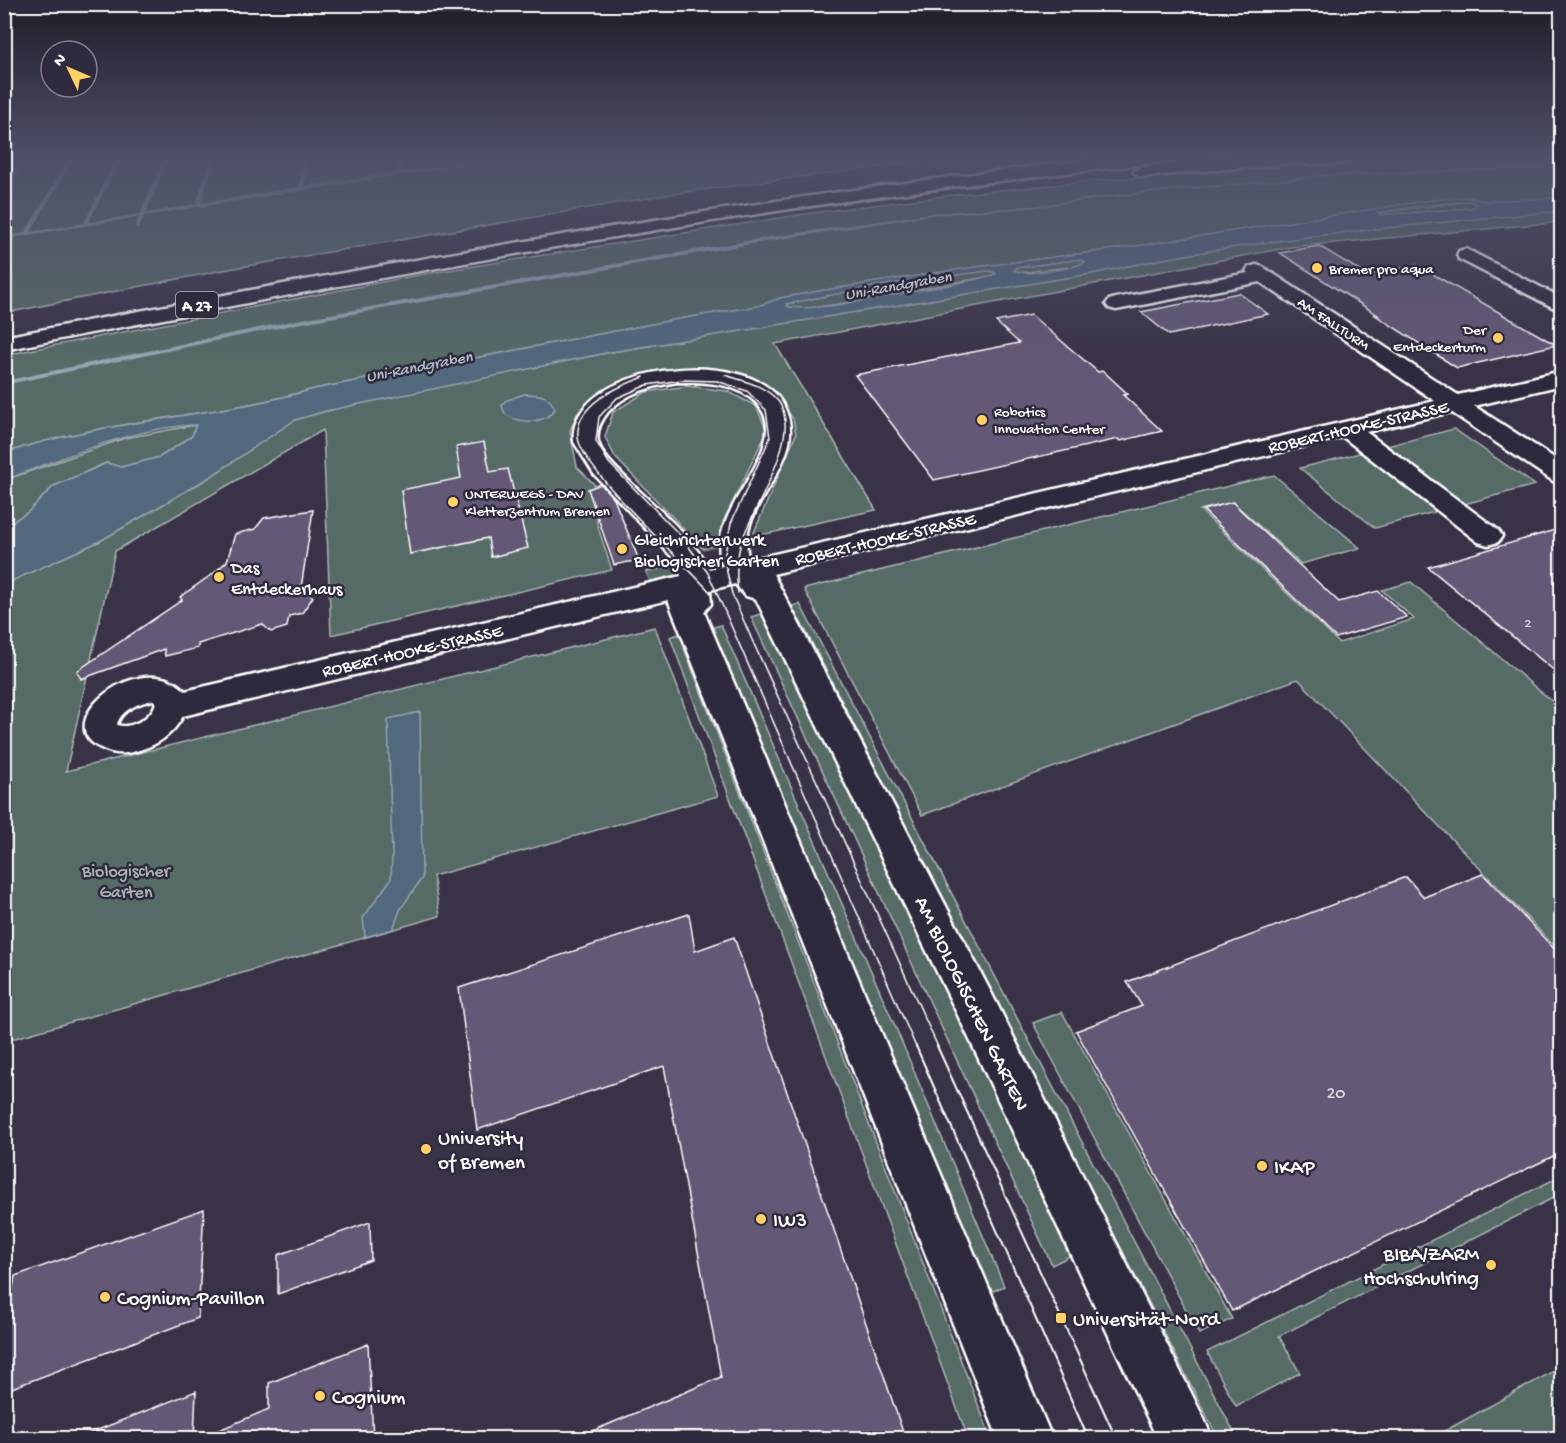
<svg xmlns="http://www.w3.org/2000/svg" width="1566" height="1443" viewBox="0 0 1566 1443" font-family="'Gochi Hand',sans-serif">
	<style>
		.green { fill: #566b66; stroke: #aab5b2; stroke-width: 1.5; fill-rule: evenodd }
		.water { fill: #51677d; stroke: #97a4b1; stroke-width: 1.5; fill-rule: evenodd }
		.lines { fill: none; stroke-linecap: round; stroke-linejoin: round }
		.stream { fill: #97a4b1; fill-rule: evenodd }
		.building { fill: #645875; stroke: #fff; stroke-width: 1.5 }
		.minor-casing { stroke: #fff; stroke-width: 5 }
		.highway-casing { stroke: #fff; stroke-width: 5 }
		.minor { fill: #2f2a3d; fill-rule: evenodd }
		.highway { fill: #2f2a3d; fill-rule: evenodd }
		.tram-far1 { stroke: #fff; stroke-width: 1.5 }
		.tram { stroke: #fff; stroke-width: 2 }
		.poi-dot { fill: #ffd166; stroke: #2f2a3d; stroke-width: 2 }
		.labels { text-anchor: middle; stroke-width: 5; stroke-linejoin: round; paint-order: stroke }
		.far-poi-label { font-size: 15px; fill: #fff; stroke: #2f2a3d; text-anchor: start }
		.far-street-label { font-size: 15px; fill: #fff; stroke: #2f2a3d }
		.number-label { font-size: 15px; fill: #d8d5dc }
		.far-water-label { font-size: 16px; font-style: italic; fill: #b1bbc4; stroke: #2f2a3d }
		.shield { fill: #2f2a3d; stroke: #c1bfc5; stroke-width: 1.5 }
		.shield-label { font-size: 16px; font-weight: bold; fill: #fff }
		.street-label { font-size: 18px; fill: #fff; stroke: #2f2a3d }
		.poi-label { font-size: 18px; fill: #fff; stroke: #2f2a3d; text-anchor: start }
		.park-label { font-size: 18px; fill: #aab5b2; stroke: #2f2a3d }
		.near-number-label { font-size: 18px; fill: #d8d5dc }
		.near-street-label { font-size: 21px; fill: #fff; stroke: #2f2a3d }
		.near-poi-label { font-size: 21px; fill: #fff; stroke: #2f2a3d; text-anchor: start }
	</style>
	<rect width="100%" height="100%" fill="#3a3348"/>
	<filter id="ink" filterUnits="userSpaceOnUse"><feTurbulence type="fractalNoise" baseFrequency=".0167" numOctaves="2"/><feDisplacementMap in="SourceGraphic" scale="12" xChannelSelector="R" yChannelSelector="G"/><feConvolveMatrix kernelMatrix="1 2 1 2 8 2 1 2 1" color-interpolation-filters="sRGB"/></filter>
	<g filter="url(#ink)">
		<path class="green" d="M5,157H955L671,194L229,269L5,313ZM440,168L131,217L297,188Z
			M1561,157V198L1482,201L1467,197L1432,200L1124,248L961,269L819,291L780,298L758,306L673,320L314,389C212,418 105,419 5,453L4,355L424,274L811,213L960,194L1102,180L1402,158Z
			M1470,201L1478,204L1472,208L1380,215L1378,213Z
			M1561,211V222L1291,247L775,344L876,510L752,537L796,434L793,419L776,394L747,377L726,370L703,367L662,369L626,380L593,398L577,414L570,431L577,467L598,488L597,524L612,570L331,635L323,430L115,551L66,771L655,627L718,796L433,876L440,916L5,1041L4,584L100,541L210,477L295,419L375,399L611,352L1096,273C1249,238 1406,225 1561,211Z
			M1081,259L1086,262L1077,266L1018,273L1014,270L1016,268Z
			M987,271L994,272L996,275L839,304L806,309L789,307L786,304L882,285Z
			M688,386L727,391L756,406L767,431L723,522L719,545L703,549L615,457L605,437L613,412L646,392Z
			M196,425L192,436L160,457L121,467L106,463L54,486L27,513L5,526V480L125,438Z
			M1454,429L1535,485L1375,528L1300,468Z
			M1274,475L1360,548L1301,564L1233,502L1200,510L1339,643L1414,619L1382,590L1411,582L1561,709L1562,795L1558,797L1562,801L1561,953L1298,679L922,815L804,589Z
			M677,564L688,574L651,583L646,572Z
			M800,604L1237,1438H1218L805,629L800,621L791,623L784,608Z
			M764,613L1074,1254L1052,1265L751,617Z
			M721,625L898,1033L1004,1286L982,1296L707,629Z
			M686,632L691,646L684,648L687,656L991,1438H968L670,637Z
			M1062,1012L1232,1319L1199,1334L1033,1023Z
			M1561,1176V1194L1279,1336L1300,1373L1236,1406L1207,1352Z
			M1561,1367V1438H1432Z"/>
		<path class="water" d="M1467,197L1482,201L1561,198V211C1406,226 1249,238 1096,273L611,352L326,411L295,420L210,477L100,541L5,584V526L27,513L54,486L107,463L121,467L160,457L192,436L196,425C134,427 63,458 5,480V453C105,419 213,418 314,389L673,320L758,306L780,298L819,291L961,269L1124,248L1432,200ZM1470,201L1477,204L1472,208L1380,215L1378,213L1424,205ZM1073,260H1081L1085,262C1074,268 1025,277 1014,270L1016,268ZM987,271L994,272L996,274C959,285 920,290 882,297C851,302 820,310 789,307L786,304L882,285Z
			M524,394C539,394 549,394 555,409C544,425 520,424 505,414L502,406L505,401Z
			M420,712L422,878L400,910L393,929L365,937L363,918L391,879L392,856L388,719Z"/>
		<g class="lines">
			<path class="stream" d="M25,157H29L4,192V187Z
				M70,157H74L31,232L84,223L117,157H121L89,222L140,214L164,157H168L146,213L196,204L211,157H215L201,203L299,187L303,157H307L304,186L399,172L398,157H402L403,172L501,157H514L301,189L144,216L139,228L137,229L135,228L139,217L4,239V236L25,233Z
				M1562,166V168L1335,176L1122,196L1031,208L932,215L757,243L302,323L4,385V381L302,319L757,239L932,213L1031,206L1122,194L1335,174Z"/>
		</g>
		<path class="building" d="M1319,246L1367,275L1417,265L1556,345L1457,368L1375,315H1378L1280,253Z
			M1239,293L1268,314L1169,335L1141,312Z
			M1031,315L1098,372L1103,371L1128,394L1123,395L1162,431L1120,441L1118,439L934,480L855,375L1019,343L996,322Z
			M484,442L490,472L508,469L528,548L491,557L488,538L410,554L401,490L461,478L456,447Z
			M601,484L614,499L639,560L614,565L588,489Z
			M1232,502L1339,602L1378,591L1407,617L1336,638L1203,510Z
			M313,510L301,588L313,597L302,613L289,616L287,627L271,632L262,624L198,644V648L165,656L164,649L81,679L77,671L182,600L180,597L214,573L227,561L235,534L255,529L264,518Z
			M1562,528V677L1428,567Z
			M1483,874L1562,957V1152L1232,1311L1076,1031L1142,1006L1127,982L1406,877L1424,897Z
			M689,914L695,951L734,937L905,1438H576L721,1377L664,1066L477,1130L459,988Z
			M204,1209L198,1318L4,1391V1339L15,1276Z
			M370,1222L371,1260L278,1294V1255Z
			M368,1344L373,1438H200L269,1409V1383Z
			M196,1391L194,1438H81L80,1437Z"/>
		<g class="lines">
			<g class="minor-casing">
				<path id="minor" d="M1466,249L1562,298V312L1459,259L1457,255L1459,251Z
					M1256,265L1263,267L1458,395L1562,371V385L1474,406L1562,463V483L1553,481L1451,412L1366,432L1498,530L1502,536L1498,542L1488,545L1478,542L1343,437L773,574L998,1006L1204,1419L1212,1438H1157L968,1036L756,599L746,596L735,584L710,590L711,604L704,612L1052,1438H998L668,600L183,716C172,736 155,747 132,752C121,755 111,753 101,748C47,723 141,645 185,691L681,576L677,562L594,474L574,442C566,365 748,343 782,403C816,461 731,505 749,560L1435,401L1260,282L1116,310L1109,308L1106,304L1109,300L1116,298L1248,273L1246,271L1249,267ZM678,382C704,382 731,382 752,399C805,442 699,513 723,566L709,569C691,535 656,508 629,481C618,470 602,457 598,441C596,430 601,421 608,412C626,392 653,386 678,382ZM154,700L156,702C153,717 131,730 117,725C120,710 140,702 154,700Z"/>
			</g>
			<g class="highway-casing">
				<path id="highway" d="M1117,157H1172L1164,162C1017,178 871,196 725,219C484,257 244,303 4,350V337C374,265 743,198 1117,157Z
					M1244,157H1359C1349,167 1303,164 1289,163L1141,177L1133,172L1141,167Z"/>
			</g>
			<use href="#minor" class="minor"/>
			<use href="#highway" class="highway"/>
			<path class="tram-far1" d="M725,375C744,381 765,385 778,401C804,434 752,509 741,543C736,559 736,576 738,593
				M644,377C619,386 574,404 578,438C582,470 685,563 711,593
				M916,1047L708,573L681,536L609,463L596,441L599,417L617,398L647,385L682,380L717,381L747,391L766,410L770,438L731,523L724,559L732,594L753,642L938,1047"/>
			<path class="tram" d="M916,1046L1088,1438
				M937,1046L1116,1438"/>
		</g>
	</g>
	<linearGradient id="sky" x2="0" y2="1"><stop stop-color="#201c28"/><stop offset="0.44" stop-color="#4f506a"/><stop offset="1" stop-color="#4f506a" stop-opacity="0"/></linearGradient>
	<rect width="1566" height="359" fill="url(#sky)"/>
	<g class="poi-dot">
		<circle cx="1317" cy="268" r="6"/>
		<circle cx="1498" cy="338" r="6"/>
		<circle cx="982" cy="420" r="6"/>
		<circle cx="453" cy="502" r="6"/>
		<circle cx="622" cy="549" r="6"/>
		<circle cx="219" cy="577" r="6"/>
		<circle cx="426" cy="1149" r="6"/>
		<circle cx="1262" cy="1166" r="6"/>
		<circle cx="761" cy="1219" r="6"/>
		<circle cx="1491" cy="1265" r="6"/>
		<circle cx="105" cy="1297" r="6"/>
		<rect x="1055" y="1312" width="12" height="12" rx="3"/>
		<circle cx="320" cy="1396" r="6"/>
	</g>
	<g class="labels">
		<g class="far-poi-label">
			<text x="1329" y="273">Bremer pro aqua</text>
			<text x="1486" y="334" text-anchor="end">Der<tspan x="1486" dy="17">Entdeckerturm</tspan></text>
			<text x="994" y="416">Robotics<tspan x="994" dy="17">Innovation Center</tspan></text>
			<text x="465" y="498">UNTERWEGS - DAV<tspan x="465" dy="17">Kletterzentrum Bremen</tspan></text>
		</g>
		<g class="far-street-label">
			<text transform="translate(1334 323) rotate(34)" y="5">AM FALLTURM</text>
		</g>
		<g class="number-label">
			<text x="1528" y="627">2</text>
		</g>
		<g class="far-water-label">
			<text transform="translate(898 284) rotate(-10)" y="6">Uni-Randgraben</text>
			<text transform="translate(419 365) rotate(-11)" y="6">Uni-Randgraben</text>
		</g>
		<rect class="shield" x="176" y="292" width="42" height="26" rx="4.5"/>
		<g class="shield-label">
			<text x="197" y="311">A 27</text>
		</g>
		<g class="street-label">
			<text transform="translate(1358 426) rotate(-13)" y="6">ROBERT-HOOKE-STRASSE</text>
			<text transform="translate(885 538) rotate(-13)" y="6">ROBERT-HOOKE-STRASSE</text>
			<text transform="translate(412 650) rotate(-13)" y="6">ROBERT-HOOKE-STRASSE</text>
		</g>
		<g class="poi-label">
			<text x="634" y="545">Gleichrichterwerk<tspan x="634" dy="21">Biologischer Garten</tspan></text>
			<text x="231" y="573">Das<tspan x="231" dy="21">Entdeckerhaus</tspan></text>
		</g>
		<g class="park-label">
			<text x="126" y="876">Biologischer<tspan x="126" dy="21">Garten</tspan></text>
		</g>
		<g class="near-number-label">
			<text x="1336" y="1098">20</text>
		</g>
		<g class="near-street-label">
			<text transform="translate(973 1003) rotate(64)" y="7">AM BIOLOGISCHEN GARTEN</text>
		</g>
		<g class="near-poi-label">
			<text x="438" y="1144">University<tspan x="438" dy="24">of Bremen</tspan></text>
			<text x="1274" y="1173">IKAP</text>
			<text x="773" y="1226">IW3</text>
			<text x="1479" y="1260" text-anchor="end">BIBA/ZARM<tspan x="1479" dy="24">Hochschulring</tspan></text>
			<text x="117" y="1304">Cognium-Pavillon</text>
			<text x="1073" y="1325">Universität-Nord</text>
			<text x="332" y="1403">Cognium</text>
		</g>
	</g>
	<rect width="1566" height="1443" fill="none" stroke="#2f2a3d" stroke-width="24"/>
	<rect x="12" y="12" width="1542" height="1419" fill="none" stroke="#fff" stroke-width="2" filter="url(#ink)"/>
	<g transform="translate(69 69) rotate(314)"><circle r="28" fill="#2f2a3d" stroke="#827f8b" stroke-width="1.5"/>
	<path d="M0-4.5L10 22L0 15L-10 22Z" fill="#ffd166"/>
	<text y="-9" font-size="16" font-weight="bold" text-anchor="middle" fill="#ffffff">N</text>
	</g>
</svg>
